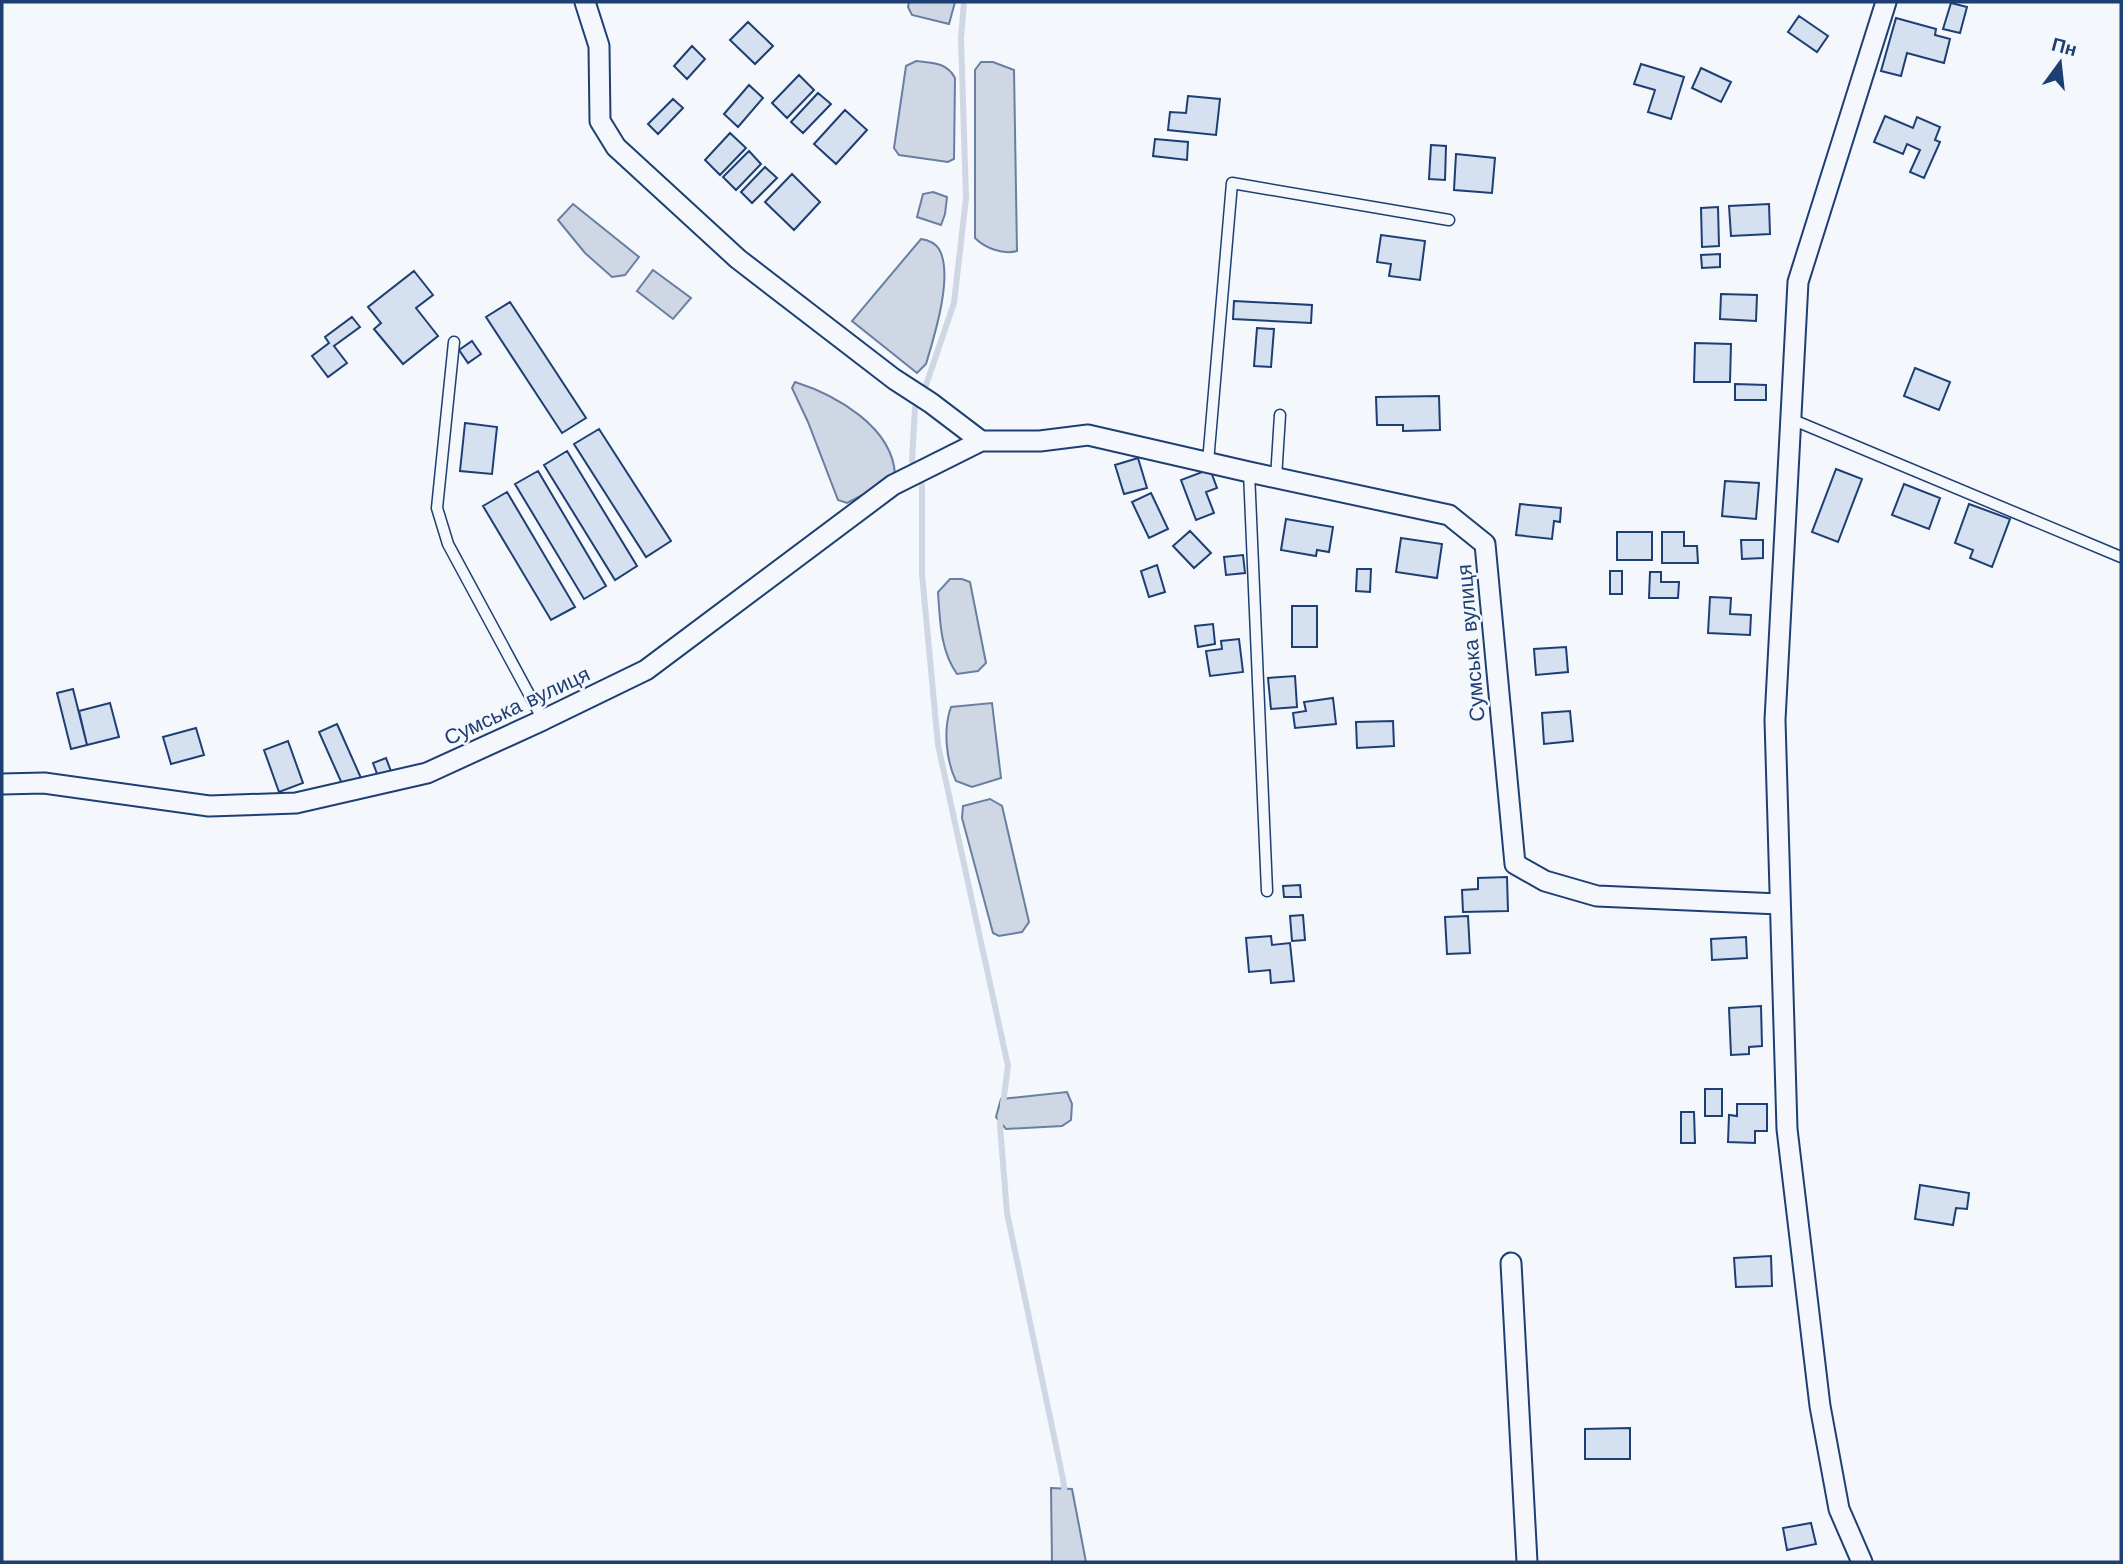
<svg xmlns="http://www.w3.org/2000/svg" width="2123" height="1564" viewBox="0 0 2123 1564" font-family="'Work Sans',sans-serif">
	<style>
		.water { fill: #cfd7e4; stroke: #687fa3; stroke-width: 2 }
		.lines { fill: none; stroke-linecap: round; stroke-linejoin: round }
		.stream { stroke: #cfd7e4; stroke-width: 6 }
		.building { fill: #d5e0f0; stroke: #1d3f73; stroke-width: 2 }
		.lane-casing { stroke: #1d3f73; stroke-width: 13 }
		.street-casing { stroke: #1d3f73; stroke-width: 23 }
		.lane { stroke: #f4f7fb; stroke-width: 10 }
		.street { stroke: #f4f7fb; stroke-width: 19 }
		.labels { text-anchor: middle; stroke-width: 5; stroke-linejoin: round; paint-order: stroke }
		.street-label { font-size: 21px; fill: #1d3f73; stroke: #f4f7fb }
	</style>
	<rect width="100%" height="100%" fill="#f4f7fb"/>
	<path class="water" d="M909,2H955L949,24L912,15L908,7Z
		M916,61C932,63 947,62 955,78L954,159L948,162L899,155L894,148L906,66Z
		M981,62H993L1014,70L1017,251C1003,255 985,248 975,238V70Z
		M933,192L947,197L945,214L941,225L917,217L923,194Z
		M573,204L639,257L625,275L612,277L585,253L558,220Z
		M921,239C928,240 935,243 939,249C954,275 934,337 926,364L917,373L852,321Z
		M653,270L691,298L673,319L637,291Z
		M795,382C836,395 893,427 895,475L888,482L847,503L838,500L808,422L792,388Z
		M950,579H962L970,582L986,663L978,671L957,674C940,650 940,620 938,592Z
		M992,703L1001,778L972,787L956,781C946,760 943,729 951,707Z
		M990,799L1002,806L1029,922L1022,932L999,936L993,933L962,818L963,806Z
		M1067,1092L1072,1104L1071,1120L1062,1126L1006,1129L996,1117L1001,1099Z
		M1051,1488L1072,1489L1086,1562H1052Z"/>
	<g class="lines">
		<path class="stream" d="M926,385L954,303L966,198L961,38L964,2
			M912,461L915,408
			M922,485V574L938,745L1008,1066L1003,1104
			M1001,1115L1000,1125L1007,1213L1063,1479L1065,1496"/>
	</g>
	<path class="building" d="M1951,3L1967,7L1960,33L1943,29Z
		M1799,16L1828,36L1817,52L1788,32Z
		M1896,18L1936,29L1935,35L1950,39L1944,63L1907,53L1901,76L1881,71Z
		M748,22L773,46L755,64L730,40Z
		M692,46L705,59L687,79L674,66Z
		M1641,64L1684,77L1671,119L1648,112L1655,90L1634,84Z
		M1701,68L1731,82L1721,102L1692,88Z
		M799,75L814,90L787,118L772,103Z
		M749,85L763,98L738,127L724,114Z
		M818,93L831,104L803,133L791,122Z
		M1188,96L1220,99L1216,135L1168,130L1170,112L1186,113Z
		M673,99L683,108L658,134L648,124Z
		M845,110L867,130L836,164L814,144Z
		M1885,116L1913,128L1917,117L1940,127L1935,140L1940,142L1924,178L1910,172L1920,150L1907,144L1903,154L1874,142Z
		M730,133L746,148L720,175L705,160Z
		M1155,139L1188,142L1187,160L1153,156Z
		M1431,145L1446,146L1445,180L1429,179Z
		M749,151L761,164L736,190L723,177Z
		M1456,154L1495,158L1492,193L1454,190Z
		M765,167L777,178L752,203L741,192Z
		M792,174L820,202L794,230L765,202Z
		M1769,204L1770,234L1731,236L1729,206Z
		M1718,207L1719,246L1702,247L1701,208Z
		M1381,235L1425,241L1420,280L1389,276L1391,264L1377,262Z
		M1720,254V267L1702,268L1701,255Z
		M414,271L433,295L416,308L438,336L403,364L374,329L381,323L368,307Z
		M1721,294L1757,295L1756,321L1720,319Z
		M1234,301L1312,305L1311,323L1233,319Z
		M510,302L586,418L562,433L486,317Z
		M352,317L360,327L334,346L347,363L328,377L312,356L329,343L325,337Z
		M1257,328L1274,329L1271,367L1254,366Z
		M472,341L481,354L468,363L459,350Z
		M1695,343L1731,344L1730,382H1694Z
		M1915,368L1950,382L1939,410L1904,396Z
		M1735,384L1766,385V400H1735Z
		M1439,396L1440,430L1403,431V425H1377L1376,397Z
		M465,423L497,427L492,474L460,471Z
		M599,429L671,541L646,557L574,444Z
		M567,451L637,566L615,580L544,465Z
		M1138,458L1147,488L1124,494L1115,465Z
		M1210,469L1217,488L1206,492L1214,513L1196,520L1181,480Z
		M1836,469L1862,479L1838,542L1812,532Z
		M538,471L606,586L584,599L515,484Z
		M1725,481L1759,483L1756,519L1722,516Z
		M1904,484L1940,498L1929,529L1892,515Z
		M507,492L575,607L551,620L483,506Z
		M1151,493L1168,529L1149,538L1132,502Z
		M1520,504L1561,508L1560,522L1554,521L1552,539L1516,535Z
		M1969,504L2010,519L1992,567L1970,558L1973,550L1955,543Z
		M1286,519L1333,527L1329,552L1317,550L1316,556L1281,550Z
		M1190,531L1211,553L1194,568L1173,546Z
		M1617,532H1652V560H1617Z
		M1662,532H1684V546H1697L1698,563H1662Z
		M1401,538L1442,544L1437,578L1396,572Z
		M1741,540H1763V558L1742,559Z
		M1243,555L1245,573L1226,575L1224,557Z
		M1157,565L1165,592L1149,597L1141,571Z
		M1357,569H1371L1370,592L1356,591Z
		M1610,571H1622V594H1610Z
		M1650,572H1661V582H1679L1678,598H1649Z
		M1710,597L1731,598L1730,614L1751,615L1750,635L1708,633Z
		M1292,606H1317V647H1292Z
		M1213,624L1215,644L1198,647L1195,626Z
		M1239,639L1243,672L1210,676L1206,651L1222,649L1221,641Z
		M1566,647L1568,672L1536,675L1534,649Z
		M1295,676L1297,707L1271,709L1268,678Z
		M73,689L87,745L71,749L57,693Z
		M1333,698L1336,724L1295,728L1293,713L1306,711L1304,702Z
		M110,703L119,737L87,745L79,711Z
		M1570,711L1573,741L1544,744L1542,713Z
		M1393,721L1394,746L1357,748L1356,722Z
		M337,724L361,778L343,786L319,732Z
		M196,728L204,755L171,764L163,737Z
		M288,741L303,783L279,792L264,750Z
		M386,758L392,774L379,779L373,763Z
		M1507,877L1508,911L1463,912L1462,890L1478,889V878Z
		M1300,885L1301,897H1284L1283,886Z
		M1303,915L1305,940L1292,941L1290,916Z
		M1468,916L1470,953L1447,954L1445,917Z
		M1271,936L1272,945L1290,943L1294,981L1271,983L1270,970L1249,972L1246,938Z
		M1746,937L1747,958L1712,960L1711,939Z
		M1761,1006L1762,1046L1749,1047V1054L1731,1055L1729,1008Z
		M1705,1089H1722V1116H1705Z
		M1737,1104H1767V1131H1755V1143L1728,1142L1729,1115L1737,1116Z
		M1681,1112H1694L1695,1143H1681Z
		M1920,1185L1969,1193L1967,1209L1956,1208L1953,1225L1915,1219Z
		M1771,1256L1772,1286L1736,1287L1734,1258Z
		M1630,1428V1459H1585V1429Z
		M1811,1523L1816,1544L1787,1550L1783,1528Z"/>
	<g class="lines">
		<g class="lane-casing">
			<path id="lane" d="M454,342L437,508L448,544L543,720
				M1791,419L2121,557
				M1208,462L1232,183L1449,220
				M1249,472L1267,891
				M1276,478L1280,415"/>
		</g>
		<g class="street-casing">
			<path id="street" d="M585,2L599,46L600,121L616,147L738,259L894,379L931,403L981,441H1040L1088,435L1249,472L1449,515L1485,544L1515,864L1545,881L1597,896L1779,904
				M2,784L44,783L209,806L296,803L427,773L543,720L646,670L893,485L981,441
				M1511,1263L1527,1562
				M1862,1562L1839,1509L1820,1406L1787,1129L1775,720L1798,282L1886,2"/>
		</g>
		<use href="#lane" class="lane"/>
		<use href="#street" class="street"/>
	</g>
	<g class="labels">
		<g class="street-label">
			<text transform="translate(1471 643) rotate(-95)" y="7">Сумська вулиця</text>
			<text transform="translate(517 706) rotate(-25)" y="7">Сумська вулиця</text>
		</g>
	</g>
	<rect width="2123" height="1564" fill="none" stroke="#1d3f73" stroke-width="7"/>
	<g transform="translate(2060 63) rotate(15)" stroke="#f4f7fb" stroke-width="5" paint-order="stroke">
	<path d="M0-5L12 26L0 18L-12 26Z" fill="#1d3f73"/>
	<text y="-10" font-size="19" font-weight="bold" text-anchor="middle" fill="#1d3f73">Пн</text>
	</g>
</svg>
